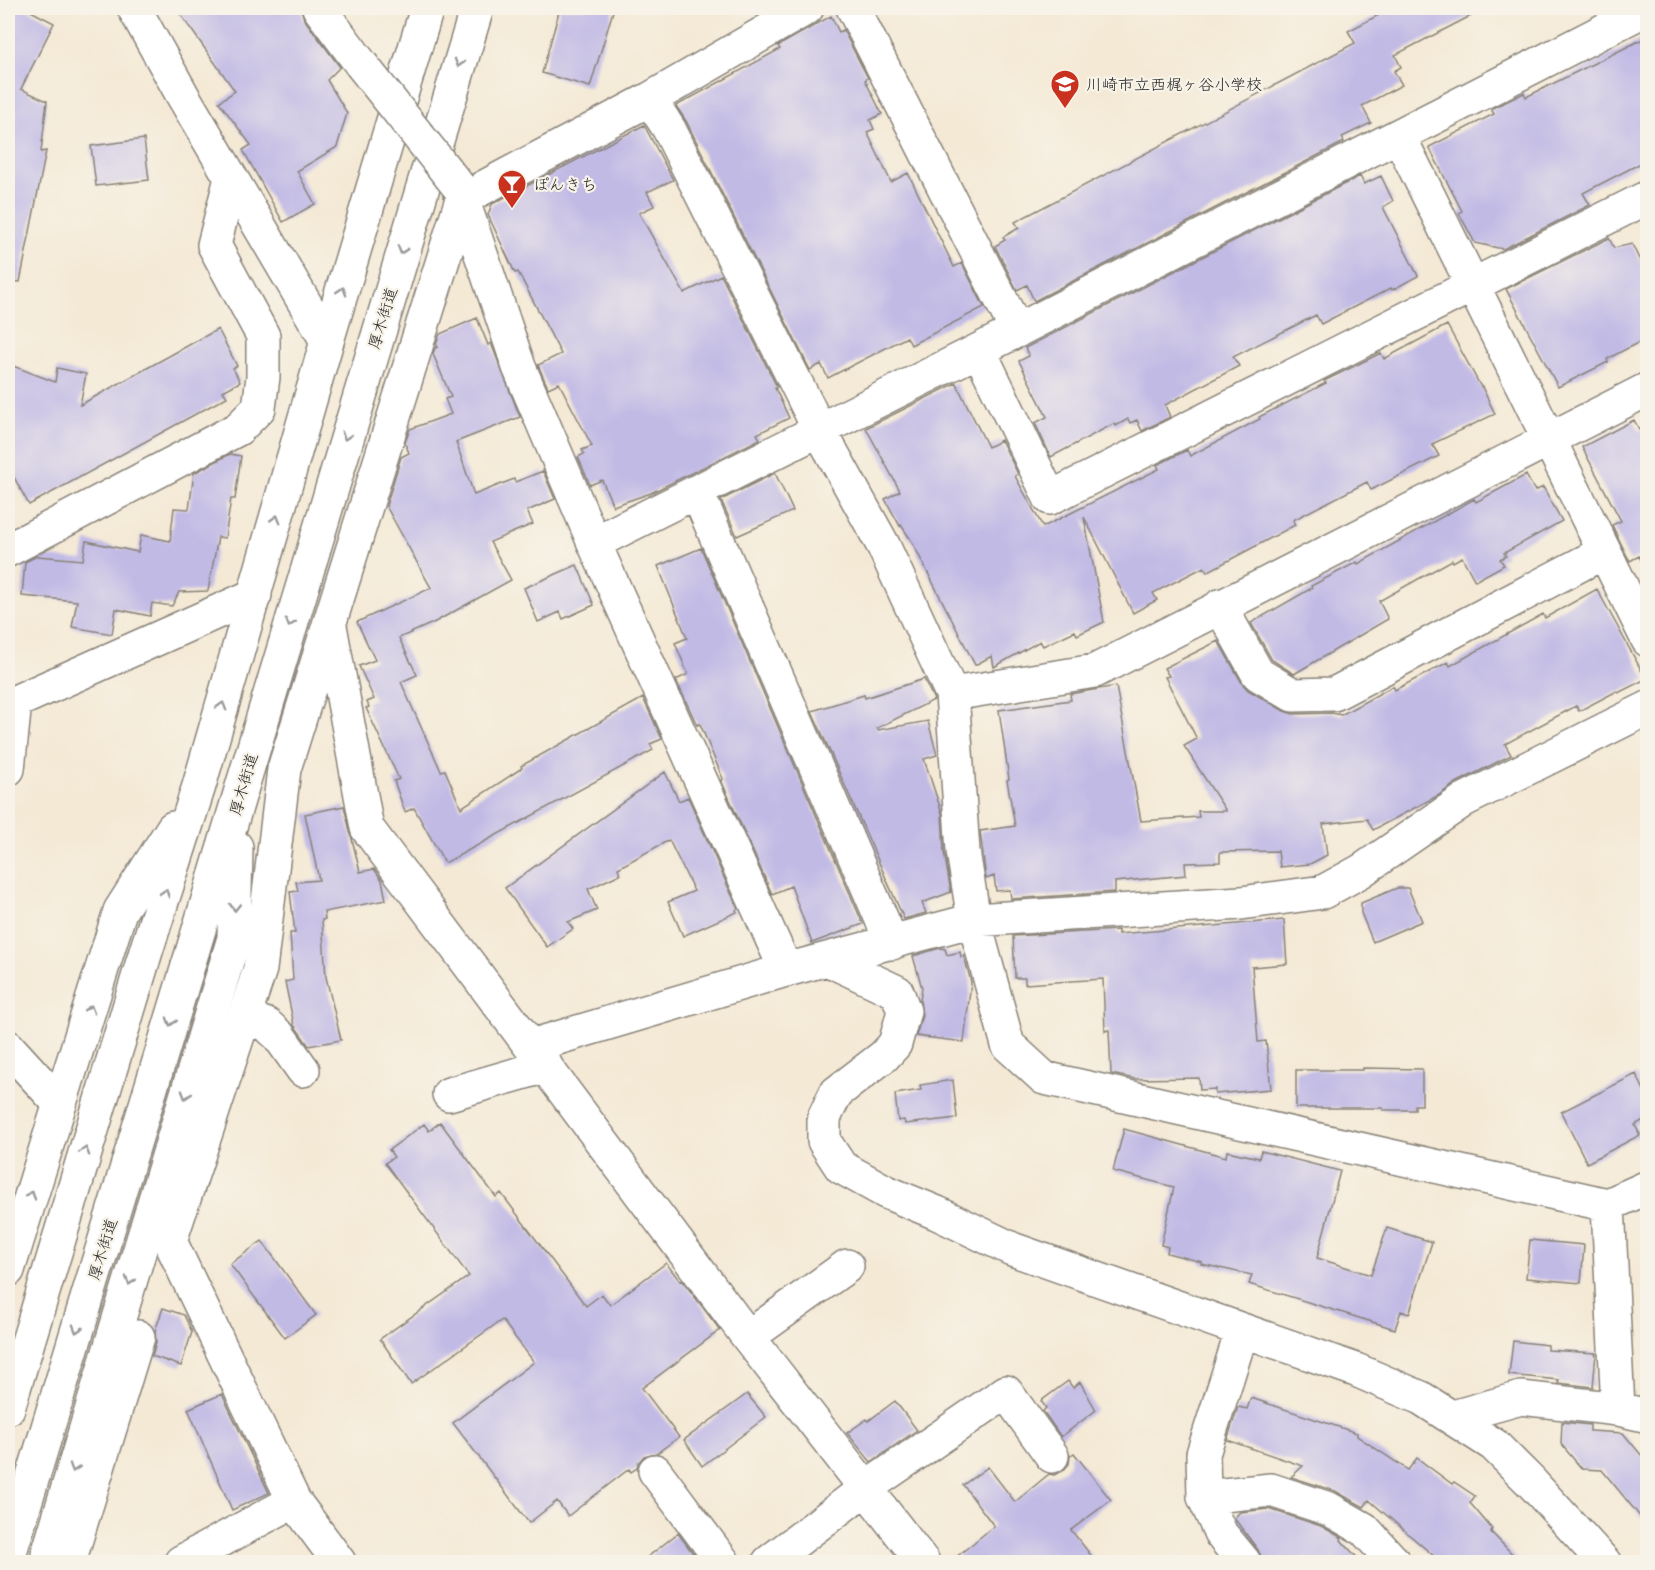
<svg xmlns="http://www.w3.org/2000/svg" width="1655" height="1570" viewBox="0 0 1655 1570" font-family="Delius,'Klee One',sans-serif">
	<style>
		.building { fill: #c1bae5 }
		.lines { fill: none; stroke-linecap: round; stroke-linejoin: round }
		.minor-casing { stroke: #888278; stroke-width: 36 }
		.highway-casing { stroke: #888278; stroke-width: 36 }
		.minor { stroke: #fff; stroke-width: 33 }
		.highway { stroke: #fff; stroke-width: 33 }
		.minor-bridge-casing { stroke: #888278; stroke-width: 36; stroke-linecap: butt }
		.highway-bridge-casing { stroke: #888278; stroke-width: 36; stroke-linecap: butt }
		.minor-bridge { stroke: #fff; stroke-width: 33 }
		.highway-bridge { stroke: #fff; stroke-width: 33 }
		.oneway { stroke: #999 }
		.labels { text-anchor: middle; stroke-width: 4.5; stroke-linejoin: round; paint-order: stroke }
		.poi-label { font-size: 16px; fill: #1c1c1c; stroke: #f7f3e8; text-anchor: start }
		.street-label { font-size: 16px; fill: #1c1c1c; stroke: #f7f3e8 }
	</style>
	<rect width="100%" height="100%" fill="#f7f3e8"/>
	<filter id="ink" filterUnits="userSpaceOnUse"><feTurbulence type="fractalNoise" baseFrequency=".0167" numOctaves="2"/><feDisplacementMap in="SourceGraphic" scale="12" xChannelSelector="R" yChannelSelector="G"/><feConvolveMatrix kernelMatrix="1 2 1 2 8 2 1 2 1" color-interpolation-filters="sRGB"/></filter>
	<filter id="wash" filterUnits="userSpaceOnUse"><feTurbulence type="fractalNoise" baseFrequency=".008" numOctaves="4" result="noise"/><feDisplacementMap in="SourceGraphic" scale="24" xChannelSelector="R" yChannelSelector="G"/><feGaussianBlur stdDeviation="1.35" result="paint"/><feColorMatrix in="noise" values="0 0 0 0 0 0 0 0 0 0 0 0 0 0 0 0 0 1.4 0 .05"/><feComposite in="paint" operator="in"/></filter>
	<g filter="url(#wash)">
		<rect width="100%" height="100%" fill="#f4e9d5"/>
		<g id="blocks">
			<path class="building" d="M8,8H25L54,23L21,89L47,101L41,152L46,151L20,282L8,281Z
				M176,8H301L304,19L340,67L327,80L347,113L337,147L297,171L315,204L283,222L243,150L251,145L219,102L235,91Z
				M560,8H614L590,87L542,73Z
				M1392,8H1486L1395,55L1401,67L1394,71L1402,85L1362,106L1371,123L1342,137L1344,142L1034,301L1027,285L1017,290L995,246L1005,240L1003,237L1019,228L1015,222L1355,43L1348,31Z
				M831,16L839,32L843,30L868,78L865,80L882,114L870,120L874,129L867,132L891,182L908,173L954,267L962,263L984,307L911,345L907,337L828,378L821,364L810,370L686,121L676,106L780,49L778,46Z
				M1647,37V160L1583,193L1590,205L1503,249L1475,243L1459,213L1462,211L1429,147L1494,114L1491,109L1524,93L1526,97Z
				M644,125L673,180L647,192L654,206L639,213L684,293L721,275L777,387L775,388L789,418L757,434L760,439L651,493L613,506L602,480L590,485L578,457L584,454L582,450L592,446L559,383L548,388L538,365L561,354L518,272L515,273L488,215L492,204Z
				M144,139L149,180L96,186L91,146Z
				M1360,176L1364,184L1381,176L1393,201L1383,207L1418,276L1392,290L1391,288L1321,324L1316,315L1233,357L1239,366L1165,405L1170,417L1142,431L1137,420L1130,423L1128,419L1116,426L1115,423L1051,457L1035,423L1047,417L1019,361L1029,356L1025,348Z
				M1609,238L1614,248L1632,244L1647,276V338L1607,359L1608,362L1558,387L1506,289Z
				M477,318L488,345L491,343L520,417L456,442L474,495L514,479L515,482L543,471L555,499L527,511L533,524L490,542L511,580L435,622L399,638L417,675L401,682L412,707L441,771L445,770L461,808L522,768L521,766L643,698L662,739L650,744L653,750L445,863L414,808L405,812L394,781L399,779L366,708L369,707L367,702L374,699L359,666L375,660L357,622L431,588L386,506L401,457L409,453L405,443L410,429L451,414L445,399L451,397L433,354L435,348L438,347L436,344L440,334Z
				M1447,325L1481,387H1482L1495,414L1432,444L1439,456L1371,490L1367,482L1293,520L1295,525L1207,572L1204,567L1153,593L1157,600L1133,613L1084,517L1104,622L1077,635L1075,631L1043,646L1040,641L994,667L992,656L975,665L911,540L901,525L900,526L885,499L900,491L866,428L956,383L988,447L1001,440L1018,474L1015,476L1043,527L1159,469L1157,465L1187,450L1190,456L1260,419L1259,417L1326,383L1324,381L1381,353L1384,359Z
				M218,329L237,366L233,368L240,382L223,391L227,397L29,505L8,466V364L55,382L57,368L86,374L80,405Z
				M1634,420L1640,431L1647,427V572L1639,556L1630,561L1627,556L1612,525L1621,521L1582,447Z
				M230,454L241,456L235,499H231L225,538L218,537L208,591L179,592L172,606L152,603L150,616L116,609L112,634L72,627L77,601L22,596L25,562L37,556L83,560L86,541L138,552L141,535L170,541L174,508L189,509L194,473Z
				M775,473L793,511L737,536L721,500Z
				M1526,475L1535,491L1543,487L1562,521L1504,553L1506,556L1500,559L1504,565L1475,581L1462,557L1453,562L1452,560L1379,601L1388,619L1294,674L1272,660L1251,623L1312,588L1311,586L1357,562L1358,564L1474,499L1476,502Z
				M701,548L863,924L812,943L791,886L772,894L721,780L723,779L700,724L697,725L676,680L688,674L675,643L687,638L658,566Z
				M577,565L594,605L563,619L560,612L538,622L524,588Z
				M1597,589L1646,679L1618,693L1617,691L1579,711L1576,706L1505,744L1511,755L1456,783L1439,795L1373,830L1367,819L1323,824L1327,855L1310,864L1280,867L1278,851L1220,852V862L1185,863L1186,875L1115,882V892L1011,899L1010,890L996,891L994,876L986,879L980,831L1015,826L1007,780L1009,779L999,710L1071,700L1070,694L1116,686L1141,821L1199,817L1198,811H1226L1184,746L1197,739L1165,677L1169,676L1164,668L1218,641L1242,683L1248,690L1284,711L1293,714L1332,713L1341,715L1393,686L1395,690L1448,662L1450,666L1543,614L1545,618Z
				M924,679L934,700L877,728L878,730L928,721L937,755L924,759L942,813L944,852L951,892L922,903L926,913L904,919L812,711L864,695L865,698Z
				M665,772L679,801L688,797L738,909L736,910L737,912L683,936L668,902L694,891L669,840L618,868L620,874L588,889L597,910L568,922L573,929L547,947L505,888Z
				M344,806L360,872L374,869L382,880L386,900L324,912L325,919L322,920L326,977L341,1040L309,1046L294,1025L285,982L293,980L290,933H295L290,892L298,891L296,882L319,880L305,814Z
				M1397,888H1408L1422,921L1373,942L1361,913V903Z
				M1284,920L1287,964L1252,967L1258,1042L1266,1041L1271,1089L1215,1094V1089L1200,1090L1199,1078L1135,1079L1111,1074L1109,1030L1105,1031L1103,979L1025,984V978H1015L1013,936L1118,930V934Z
				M940,948L945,949L947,955L960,952L961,957L964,956L971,982L964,1042L916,1036L922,1016L920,1000L922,988L913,956Z
				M1363,1068L1422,1069V1105H1415V1110H1383V1108H1296V1070H1363Z
				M1636,1074L1647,1096V1118L1635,1125L1640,1135L1587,1163L1561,1112Z
				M953,1080L957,1118L905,1124L904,1120L898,1121L895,1094L921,1090L920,1085Z
				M440,1122L496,1197L501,1193L586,1306L602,1294L610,1305L666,1263L680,1281L682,1280L720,1330L642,1388L679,1437L657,1453L644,1456L638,1463L637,1468L631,1472L629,1469L568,1516L557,1501L529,1523L453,1423L534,1362L502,1320L411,1384L380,1339L469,1276L385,1163L394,1157L389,1150L424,1124L429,1131Z
				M1124,1129L1226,1157L1227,1151L1259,1158L1261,1151L1340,1171L1317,1258L1371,1275L1387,1228L1432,1242L1409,1314L1401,1311L1395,1329L1249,1284L1252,1275L1201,1264L1202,1262L1167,1253L1168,1247L1161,1245L1174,1187L1113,1171Z
				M1530,1240L1584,1245L1581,1283L1526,1278Z
				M262,1241L316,1315L285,1338L230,1264Z
				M163,1308L184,1315L192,1332L181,1366L152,1356L156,1342L155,1331Z
				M1513,1341L1548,1345V1350L1596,1353L1593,1387L1558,1383L1559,1380L1509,1375Z
				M1068,1381L1073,1388L1080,1382L1096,1410L1061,1437L1043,1411L1046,1408L1041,1401Z
				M222,1394L269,1493L232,1510L188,1409Z
				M747,1394L766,1417L702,1466L684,1440Z
				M1251,1398L1357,1433V1436L1408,1470L1417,1458L1452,1484L1454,1482L1475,1496L1470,1503L1492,1529L1491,1532L1521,1563H1442L1369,1500L1364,1507L1335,1491L1291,1477L1303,1466L1227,1440L1238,1407L1247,1409Z
				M895,1401L917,1430L871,1462L847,1433L867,1419L868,1421Z
				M1562,1422L1590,1425V1431L1623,1433L1647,1462V1525L1602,1470L1582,1469L1561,1444Z
				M1074,1453L1111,1500L1071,1530L1097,1563H949L994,1526L963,1485L988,1467L1015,1502L1049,1474L1054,1475L1063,1471L1069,1464L1070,1456Z
				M1269,1509L1321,1526L1342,1538L1341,1540L1362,1563H1264L1258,1550L1234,1518L1240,1512Z
				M678,1533L700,1563H640Z"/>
		</g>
	</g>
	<g filter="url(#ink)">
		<use href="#blocks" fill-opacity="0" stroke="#888278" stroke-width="1.5"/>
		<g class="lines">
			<g class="minor-casing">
				<path id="minor" d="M134,8L183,96L327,341
					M319,8L361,64
					M853,8L1017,331
					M650,99L669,129L820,431L883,545L952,694L963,851L974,920L1008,1045L1044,1078L1608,1205L1648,1187
					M1399,136L1648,640
					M460,192L519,367L594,543L786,970
					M979,350L1050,498L1648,197
					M697,492L892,943
					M594,543L979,350L1648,8
					M8,550L238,429L259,408L263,377V336L214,245L231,178
					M1220,606L1258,674L1293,695L1334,694L1604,552
					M330,626L367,828L748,1337L923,1562
					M952,694L1095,671L1648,389
					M8,769L15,702L255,595
					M829,960L897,992L904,1011L895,1044L884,1056L836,1093L824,1118V1141L841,1167L886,1192L937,1213L1012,1249L1356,1370L1421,1398L1494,1445L1532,1483L1604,1562
					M245,1017L267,1025L279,1036L303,1070
					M531,1046L786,970L974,920L1241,903L1323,892L1361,871L1464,800L1648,708
					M8,1047L60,1104
					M449,1094L546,1066
					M1608,1205L1618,1409
					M1242,1331L1203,1454L1204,1497L1221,1534L1244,1562
					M748,1337L847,1266
					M1453,1417L1521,1398L1618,1409L1648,1416
					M655,1471L723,1562
					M1204,1497L1271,1490L1329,1509L1364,1529L1394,1562
					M69,1562L138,1337
					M181,1562L294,1501
					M339,1562L294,1501L170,1241L260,969L284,769L462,199L650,99L807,8
					M769,1562L866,1488L1006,1392L1052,1456"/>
			</g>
			<g class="highway-casing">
				<path id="highway" d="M188,966L477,8
					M8,1270L120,911L173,828
					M8,1408L147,948L199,786L327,341L427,8
					M48,1554L234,938L236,847"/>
			</g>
			<use href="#minor" class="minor"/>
			<use href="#highway" class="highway"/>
			<g class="minor-bridge-casing">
				<path id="minor-bridge" d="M361,64L459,187"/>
			</g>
			<g class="highway-bridge-casing">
				<path id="highway-bridge" d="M8,1559L188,966"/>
			</g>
			<use href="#minor-bridge" class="minor-bridge"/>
			<use href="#highway-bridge" class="highway-bridge"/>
		</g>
		<defs><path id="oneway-chevron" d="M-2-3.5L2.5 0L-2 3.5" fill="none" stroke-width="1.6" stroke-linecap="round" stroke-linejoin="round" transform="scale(1.5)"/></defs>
		<g class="oneway">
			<use href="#oneway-chevron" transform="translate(459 63) rotate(107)"/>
			<use href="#oneway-chevron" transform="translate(402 250) rotate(107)"/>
			<use href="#oneway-chevron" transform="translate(342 291) rotate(-73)"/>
			<use href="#oneway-chevron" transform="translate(346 436) rotate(107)"/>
			<use href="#oneway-chevron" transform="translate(276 519) rotate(-74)"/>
			<use href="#oneway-chevron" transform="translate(290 623) rotate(107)"/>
			<use href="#oneway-chevron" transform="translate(222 706) rotate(-74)"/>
			<use href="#oneway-chevron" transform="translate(165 893) rotate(-72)"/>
			<use href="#oneway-chevron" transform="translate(235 907) rotate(91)"/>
			<use href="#oneway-chevron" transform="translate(90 1009) rotate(-73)"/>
			<use href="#oneway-chevron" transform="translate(171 1022) rotate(107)"/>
			<use href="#oneway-chevron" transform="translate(186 1095) rotate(107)"/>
			<use href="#oneway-chevron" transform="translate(85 1151) rotate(-73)"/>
			<use href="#oneway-chevron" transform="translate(31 1195) rotate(-72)"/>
			<use href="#oneway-chevron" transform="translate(130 1281) rotate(107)"/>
			<use href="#oneway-chevron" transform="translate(77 1329) rotate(107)"/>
			<use href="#oneway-chevron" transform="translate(74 1468) rotate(107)"/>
		</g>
	</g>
	<defs>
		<g id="school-pin" transform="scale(1.5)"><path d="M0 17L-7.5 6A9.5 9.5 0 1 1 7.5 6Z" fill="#c8321e" stroke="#f7f3e8"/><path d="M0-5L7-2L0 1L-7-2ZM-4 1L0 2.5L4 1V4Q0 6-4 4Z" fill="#fff"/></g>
		<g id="bar-pin" transform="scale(1.5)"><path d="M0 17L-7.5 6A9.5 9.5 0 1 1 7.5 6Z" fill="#c8321e" stroke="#f7f3e8"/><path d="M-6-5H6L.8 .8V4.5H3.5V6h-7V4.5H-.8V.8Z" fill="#fff"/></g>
	</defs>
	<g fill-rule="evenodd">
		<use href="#school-pin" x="1065" y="84"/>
		<use href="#bar-pin" x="512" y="184"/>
	</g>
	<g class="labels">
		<g class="poi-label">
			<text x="1086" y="90">川崎市立西梶ヶ谷小学校</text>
			<text x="533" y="190">ぽんきち</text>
		</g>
		<g class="street-label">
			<text transform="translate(382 318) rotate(-73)" y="6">厚木街道</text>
			<text transform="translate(243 784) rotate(-74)" y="6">厚木街道</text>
			<text transform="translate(102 1249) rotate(-73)" y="6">厚木街道</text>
		</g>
	</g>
	<rect width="1655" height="1570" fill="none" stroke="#f7f3e8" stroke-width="30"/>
</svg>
